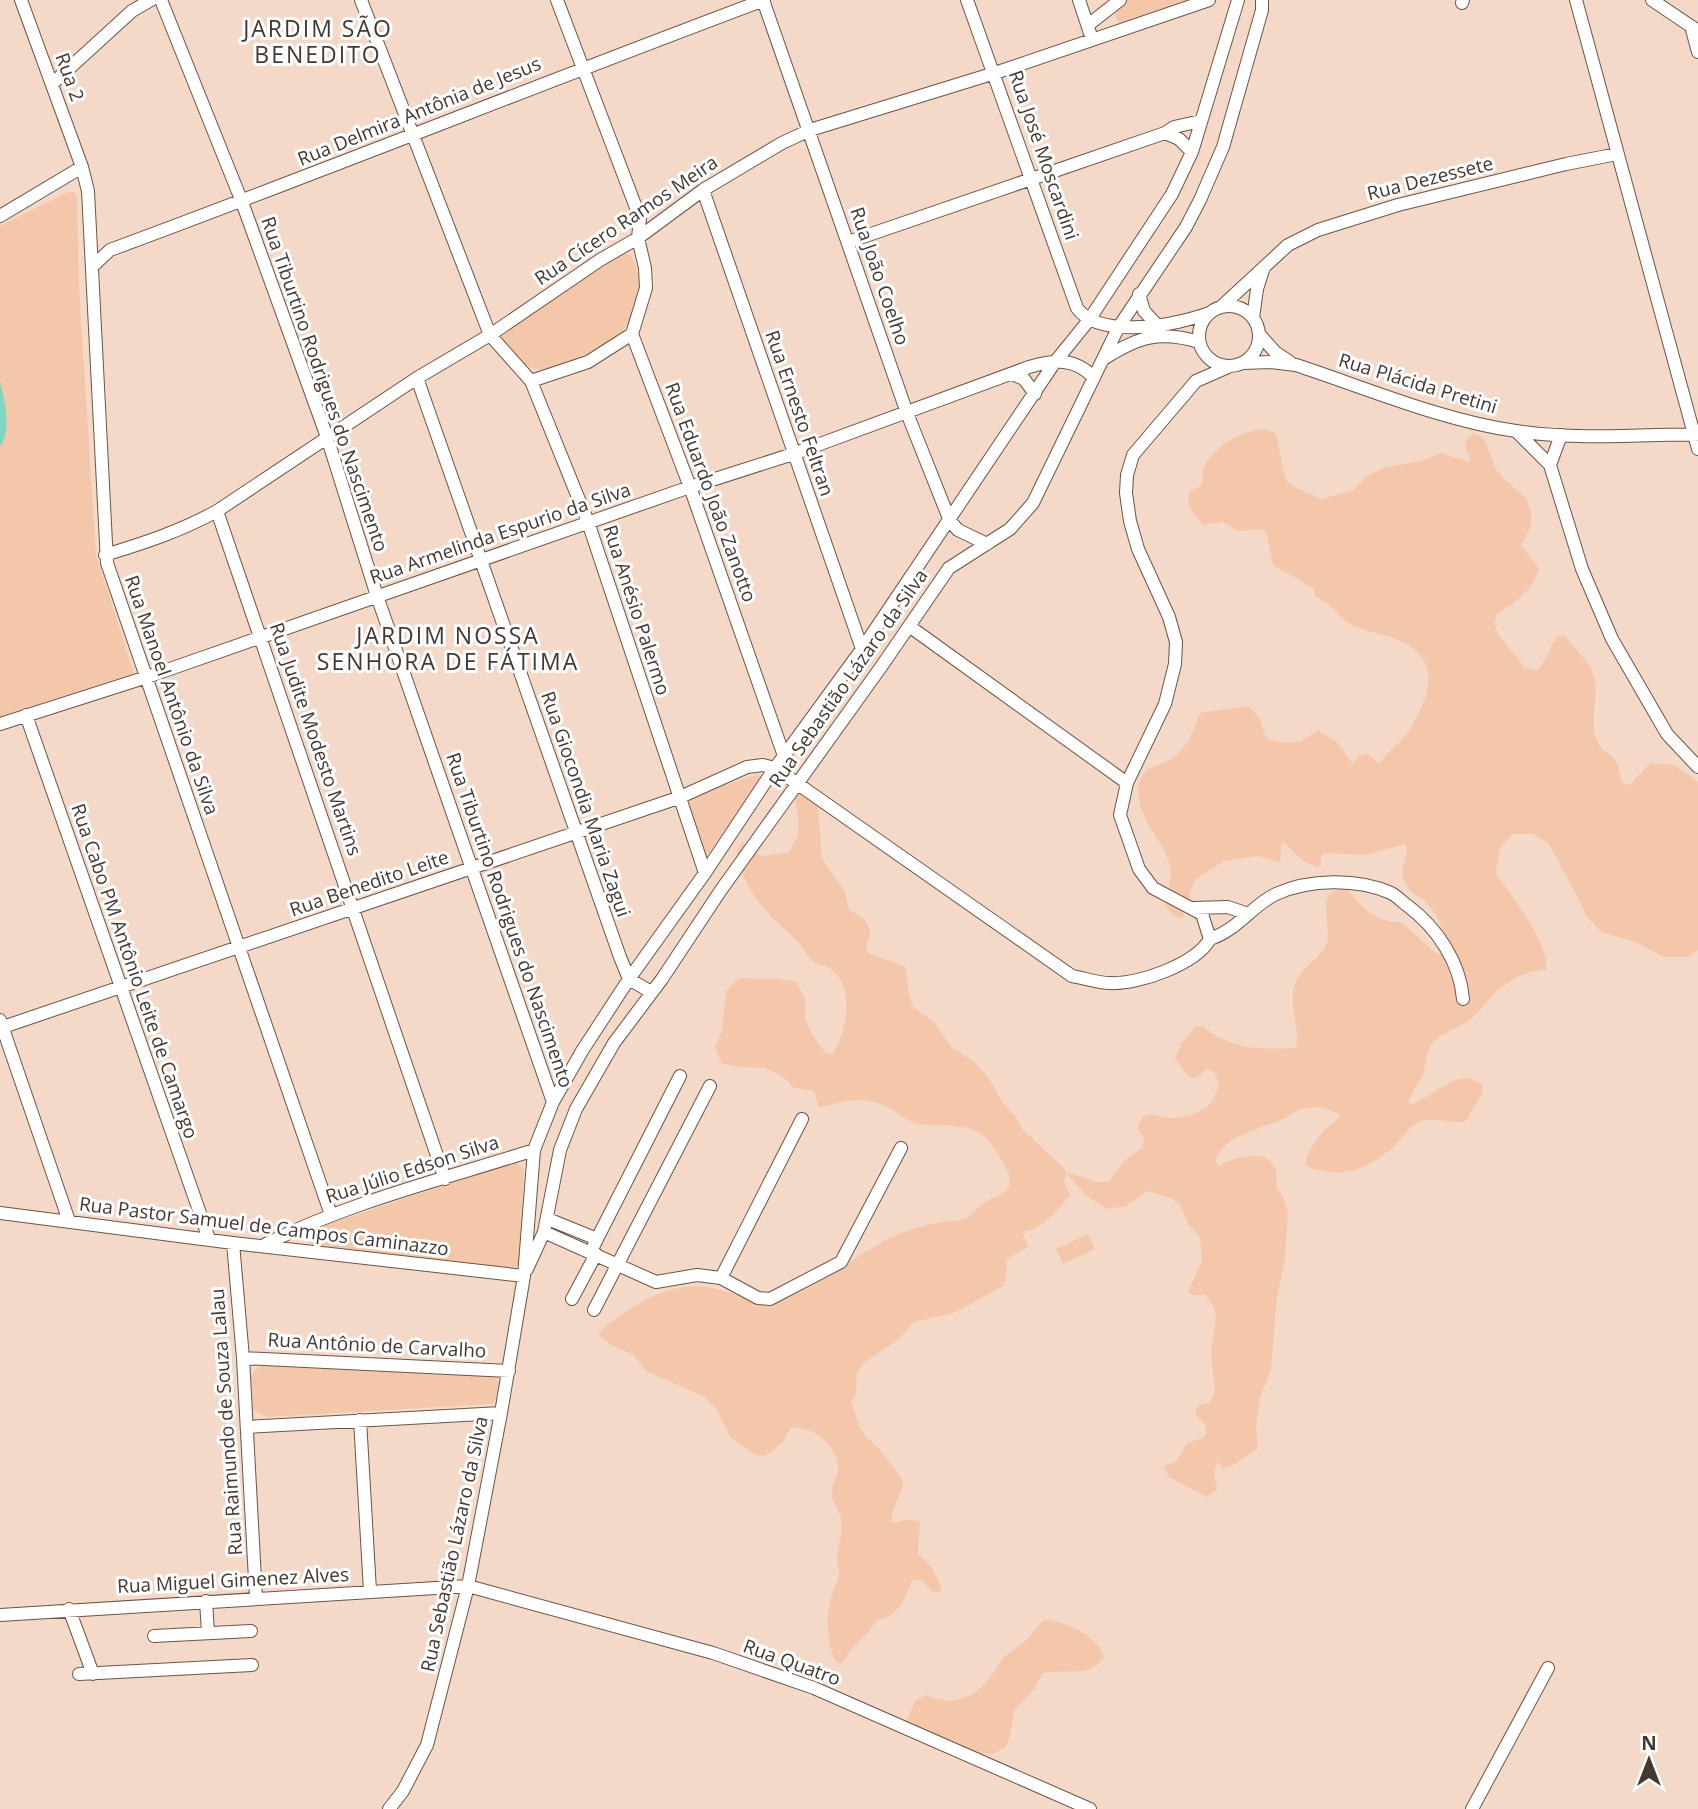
<svg xmlns="http://www.w3.org/2000/svg" width="1698" height="1809" viewBox="0 0 1698 1809" font-family="'Open Sans',sans-serif">
	<style>
		.green { fill: #f4c7aa }
		.water { fill: #7fd6c2 }
		.lines { fill: none; stroke-linecap: round; stroke-linejoin: round }
		.minor-casing { stroke: #6b5546; stroke-width: 14 }
		.minor { stroke: #fff; stroke-width: 12 }
		.labels { text-anchor: middle; stroke-width: 6; stroke-linejoin: round; paint-order: stroke }
		.street-label { font-size: 19px; fill: #433832; stroke: #fff }
		.quarter-label { font-size: 23px; letter-spacing: 2px; fill: #433832; stroke: #fff }
	</style>
	<rect width="100%" height="100%" fill="#f4d9c8"/>
	<path class="green" d="M1126,0H1191L1122,24L1119,23L1115,15L1120,5Z
		M68,192H74L77,197L79,286L96,555L134,673L0,717V226Z
		M621,252L631,255C650,291 633,330 600,351C591,357 579,359 570,362C558,367 546,372 533,368C518,363 509,347 498,335Z
		M1265,429L1275,433C1280,445 1282,476 1289,483C1297,490 1312,494 1321,499L1353,490L1366,477L1383,468L1421,461L1441,453L1469,462L1470,458C1464,446 1463,443 1473,433C1489,435 1489,459 1498,472C1509,488 1529,492 1531,514C1533,527 1527,534 1521,545L1539,569C1532,592 1516,601 1497,614L1494,622L1498,634L1525,668L1537,670C1547,663 1549,647 1557,637L1566,636C1574,650 1588,658 1594,676C1600,698 1586,725 1600,746C1604,752 1612,755 1616,761C1621,770 1618,779 1626,785L1631,784L1650,763L1674,765L1698,782V950L1688,957H1664L1633,941L1601,932L1585,914L1578,898L1549,844L1533,834H1513L1500,847L1496,873C1510,894 1551,946 1546,970C1530,969 1511,979 1498,990C1487,1000 1481,1011 1468,1021C1456,1030 1436,1034 1429,1049C1425,1057 1426,1067 1423,1075C1419,1085 1409,1093 1409,1104C1433,1100 1457,1064 1482,1085L1483,1092L1466,1121C1452,1125 1438,1116 1422,1121C1408,1125 1404,1137 1394,1146C1377,1162 1354,1175 1330,1172C1320,1170 1312,1171 1305,1164C1311,1142 1323,1130 1341,1116C1331,1108 1312,1105 1299,1110C1293,1112 1289,1116 1284,1119C1265,1127 1218,1137 1216,1162L1219,1166C1244,1152 1282,1147 1276,1187L1282,1195L1288,1211L1285,1259L1277,1297L1271,1369L1260,1398L1256,1426L1258,1448L1232,1466L1224,1468L1217,1462L1214,1473L1217,1489L1207,1497L1169,1477L1163,1466L1176,1462L1187,1443L1203,1438L1206,1433L1205,1424L1196,1415L1195,1411L1199,1405L1209,1403L1215,1393L1211,1351L1216,1318L1214,1307L1206,1295H1191L1188,1292L1202,1261L1200,1238L1189,1225L1180,1205L1173,1199L1148,1191L1126,1206L1106,1209L1086,1195L1066,1173L1064,1181L1070,1196C1058,1208 1041,1232 1022,1231L1028,1247L1007,1259L1005,1281L1003,1286L954,1313L914,1322L899,1339L865,1362L857,1374L856,1394L851,1401L859,1427L866,1437L880,1449L903,1481C902,1497 892,1506 891,1521L895,1523L909,1519L920,1522L918,1554L931,1566L942,1588L939,1592L934,1593L921,1580H912C905,1599 899,1616 877,1620C867,1636 852,1646 842,1663H837C827,1647 826,1619 830,1601C832,1592 837,1584 839,1575C840,1570 837,1565 837,1559C837,1549 841,1538 842,1528C843,1514 832,1506 832,1493C832,1484 838,1476 838,1467C839,1446 810,1424 790,1428L783,1442L767,1455L762,1456L754,1454L730,1437L717,1410L703,1396L646,1371L634,1355L611,1345L599,1335L601,1330C634,1305 667,1280 711,1288C736,1292 757,1307 783,1299C821,1286 850,1259 884,1241C899,1233 919,1227 935,1223C944,1221 957,1222 966,1218C972,1215 976,1208 982,1204C1003,1192 1020,1192 1003,1163C997,1151 988,1136 976,1131C959,1123 937,1127 918,1124C907,1122 897,1111 886,1106C865,1096 840,1101 819,1108L814,1091L794,1088L781,1075L765,1068L742,1067L722,1064L715,1047L722,1031L726,991L739,978L779,979L796,982L805,999V1019L812,1035L825,1052L832,1055C846,1033 856,989 832,970C827,965 818,966 812,961C807,957 805,949 800,944C769,914 746,898 737,853L742,842L761,856L788,853L798,836V816L793,788L817,795L822,859L844,890L849,909C858,915 872,922 870,935C868,943 865,945 868,953L906,967L909,995L914,1008L935,1023L951,1047L972,1060L988,1077L1003,1103L1016,1118L1023,1130L1063,1167L1066,1172L1097,1182H1108L1126,1159L1143,1147L1144,1139L1137,1127L1144,1116C1154,1113 1161,1117 1172,1118C1184,1118 1205,1112 1212,1101C1215,1097 1217,1090 1219,1085L1214,1072L1206,1069L1197,1078H1190L1175,1059L1181,1044L1195,1027L1202,1026C1234,1051 1258,1049 1296,1048C1300,1035 1291,1009 1293,993C1296,968 1318,962 1326,945C1334,928 1311,884 1348,890C1362,908 1376,923 1401,922L1438,955L1443,950C1444,927 1439,912 1419,897C1413,893 1407,889 1404,881C1398,868 1409,857 1406,844L1365,855L1324,853L1321,856V865L1318,867L1303,861L1282,841L1280,862L1257,856L1224,861L1195,880L1190,892L1189,904L1183,910V919C1173,917 1168,911 1164,902C1185,853 1151,845 1140,804C1139,798 1137,793 1138,788C1143,763 1158,768 1172,758C1188,747 1194,730 1200,713L1249,706L1260,719L1265,736L1270,740L1284,743L1300,742L1318,730L1337,742L1353,764L1359,756L1367,753L1379,764C1387,752 1400,744 1408,732C1430,697 1445,659 1396,639C1384,634 1371,633 1359,628C1341,622 1334,604 1316,597L1313,588L1273,565L1266,531L1260,529L1237,531L1223,522L1203,525L1188,506L1189,492L1202,485C1202,480 1202,472 1204,468C1213,445 1243,431 1265,429Z
		M759,774L762,777L705,858L686,798Z
		M511,1163H517L524,1170L519,1264L511,1269L313,1247L306,1240L308,1231Z
		M1088,1234L1095,1249L1063,1264L1056,1249Z
		M264,1364L493,1376C503,1383 501,1398 491,1404L268,1417C263,1415 257,1413 253,1409C240,1395 249,1371 264,1364Z
		M1046,1619C1068,1624 1098,1634 1104,1658C1088,1678 1065,1669 1043,1673L1034,1689L1014,1711L1009,1740L1005,1747L993,1754L971,1753L905,1724L915,1701L926,1695C951,1706 972,1700 989,1679C995,1672 999,1662 1005,1656C1012,1650 1021,1646 1027,1639C1034,1632 1038,1624 1046,1619Z"/>
	<path class="water" d="M0,380C4,401 13,428 0,447Z"/>
	<g class="lines">
		<g class="minor-casing">
			<path id="minor" d="M21,0L82,167L88,191L107,563L331,1215
				M161,0L242,202L327,437L377,596L553,1102
				M361,0L490,335L531,381L588,522L705,873
				M557,0L640,218L638,238L645,268L646,288L632,334L690,487L784,756
				M763,0L907,413L950,521L958,530L987,544
				M967,0L1077,308C1100,340 1177,325 1209,313
				M1079,0L1090,33
				M1576,0L1698,449
				M1652,0L1698,31
				M1462,3L1463,0
				M1088,25L1120,0
				M1691,26L1698,52
				M52,84L132,11L151,0
				M1165,133L1179,139L1192,152
				M703,190L862,649
				M0,216L82,167
				M848,242L1165,133L1174,127L1201,121
				M93,266L110,250C329,169 545,82 764,0
				M1139,294L1144,311L1156,324
				M1199 336a30 30 0 1 1 60 0a30 30 0 1 1-60 0Z
				M1221,307L1288,245L1318,230L1398,205L1566,164L1617,154
				M1253,318L1257,289L1263,270
				M1259,334L1275,352L1290,362
				M1105,358C1138,337 1160,330 1199,342
				M1243,363L1270,362L1296,365C1366,388 1444,421 1516,431C1576,440 1638,435 1698,434
				M1012,374L1024,379L1035,394
				M417,378L620,957L629,979L651,992
				M531,381L588,362L632,334
				M1517,432L1550,465L1582,569L1612,639L1667,734L1698,767
				M1550,465L1561,435
				M217,511L445,1179
				M105,555C144,543 181,531 217,511L417,378L490,335L600,260L638,238L703,190L782,143L810,130L995,73L1209,0
				M909,626L1127,783
				M26,715L209,1239
				M0,724L147,677L690,487L793,454L1029,367C1054,360 1075,357 1094,378
				M1193,908L1228,907L1248,914
				M1210,939C1239,929 1251,906 1276,894C1309,879 1357,878 1391,893C1397,896 1402,902 1408,906C1437,928 1460,962 1463,999
				M0,1020L69,1221
				M0,1028L678,798L747,767L763,765L775,768L1072,976C1084,978 1098,983 1110,983C1138,985 1196,964 1210,939L1202,914L1153,888L1139,869L1120,815L1127,783L1165,704L1175,664L1176,642L1169,617L1138,549L1130,521L1126,493L1127,475L1133,455L1196,381L1228,367
				M0,1213L233,1243L524,1276
				M548,1219L597,1239L594,1245
				M544,1232L656,1282L697,1275L721,1278L758,1298L770,1299L841,1262L901,1148
				M597,1239L680,1076
				M233,1243L243,1358L256,1598
				M264,1245C349,1202 444,1179 534,1150
				M527,1269L544,1232L560,1150L576,1109L614,1043L662,979L721,890L881,667L949,568L1010,529L1033,503L1118,328L1186,227L1200,200L1223,147L1262,10V0
				M721,1278L802,1119
				M572,1299L596,1254
				M594,1310L710,1086
				M243,1358L509,1371
				M360,1420L370,1591
				M247,1427L501,1413
				M206,1601L208,1633
				M69,1609L93,1674
				M0,1615L468,1586L713,1653L814,1688L1090,1809
				M154,1636L251,1631
				M79,1674L252,1665
				M389,1809L403,1791L427,1745L468,1586L501,1413L524,1276L534,1150L553,1102L582,1051L629,979L705,873L770,775L862,649L1055,362L1089,320L1172,194L1192,152L1238,0
				M1472,1809L1548,1668"/>
		</g>
		<use href="#minor" class="minor"/>
	</g>
	<g class="labels">
		<g class="street-label">
			<text transform="translate(70 77) rotate(70)" y="7">Rua 2</text>
			<text transform="translate(419 111) rotate(-22)" y="7">Rua Delmira Antônia de Jesus</text>
			<text transform="translate(1044 155) rotate(71)" y="7">Rua José Moscardini</text>
			<text transform="translate(1430 178) rotate(-14)" y="7">Rua Dezessete</text>
			<text transform="translate(626 220) rotate(-34)" y="7">Rua Cícero Ramos Meira</text>
			<text transform="translate(880 276) rotate(71)" y="7">Rua João Coelho</text>
			<text transform="translate(1418 383) rotate(17)" y="7">Rua Plácida Pretini</text>
			<text transform="translate(325 384) rotate(71)" y="7">Rua Tiburtino Rodrigues do Nascimento</text>
			<text transform="translate(800 413) rotate(71)" y="7">Rua Ernesto Feltran</text>
			<text transform="translate(711 492) rotate(70)" y="7">Rua Eduardo João Zanotto</text>
			<text transform="translate(500 533) rotate(-19)" y="7">Rua Armelinda Espurio da Silva</text>
			<text transform="translate(637 610) rotate(72)" y="7">Rua Anésio Palermo</text>
			<text transform="translate(848 678) rotate(-55)" y="7">Rua Sebastião Lázaro da Silva</text>
			<text transform="translate(172 695) rotate(71)" y="7">Rua Manoel Antônio da Silva</text>
			<text transform="translate(316 739) rotate(71)" y="7">Rua Judite Modesto Martins</text>
			<text transform="translate(586 804) rotate(71)" y="7">Rua Giocondia Maria Zagui</text>
			<text transform="translate(369 883) rotate(-19)" y="7">Rua Benedito Leite</text>
			<text transform="translate(510 920) rotate(71)" y="7">Rua Tiburtino Rodrigues do Nascimento</text>
			<text transform="translate(135 971) rotate(71)" y="7">Rua Cabo PM Antônio Leite de Camargo</text>
			<text transform="translate(412 1169) rotate(-18)" y="7">Rua Júlio Edson Silva</text>
			<text transform="translate(264 1226) rotate(7)" y="7">Rua Pastor Samuel de Campos Caminazzo</text>
			<text transform="translate(377 1345) rotate(3)" y="7">Rua Antônio de Carvalho</text>
			<text transform="translate(226 1422) rotate(-94)" y="7">Rua Raimundo de Souza Lalau</text>
			<text transform="translate(454 1544) rotate(-78)" y="7">Rua Sebastião Lázaro da Silva</text>
			<text transform="translate(233 1580) rotate(-3)" y="7">Rua Miguel Gimenez Alves</text>
			<text transform="translate(792 1662) rotate(20)" y="7">Rua Quatro</text>
		</g>
		<g class="quarter-label">
			<text x="318" y="37">JARDIM SÃO<tspan x="318" dy="26">BENEDITO</tspan></text>
			<text x="448" y="644">JARDIM NOSSA<tspan x="448" dy="26">SENHORA DE FÁTIMA</tspan></text>
		</g>
	</g>
	<g transform="translate(1649 1760)" stroke="#ffffff" stroke-width="5" paint-order="stroke">
	<path d="M0-5L12 26L0 18L-12 26Z" fill="#433832"/>
	<text y="-10" font-size="19" font-weight="bold" text-anchor="middle" fill="#433832">N</text>
	</g>
</svg>
